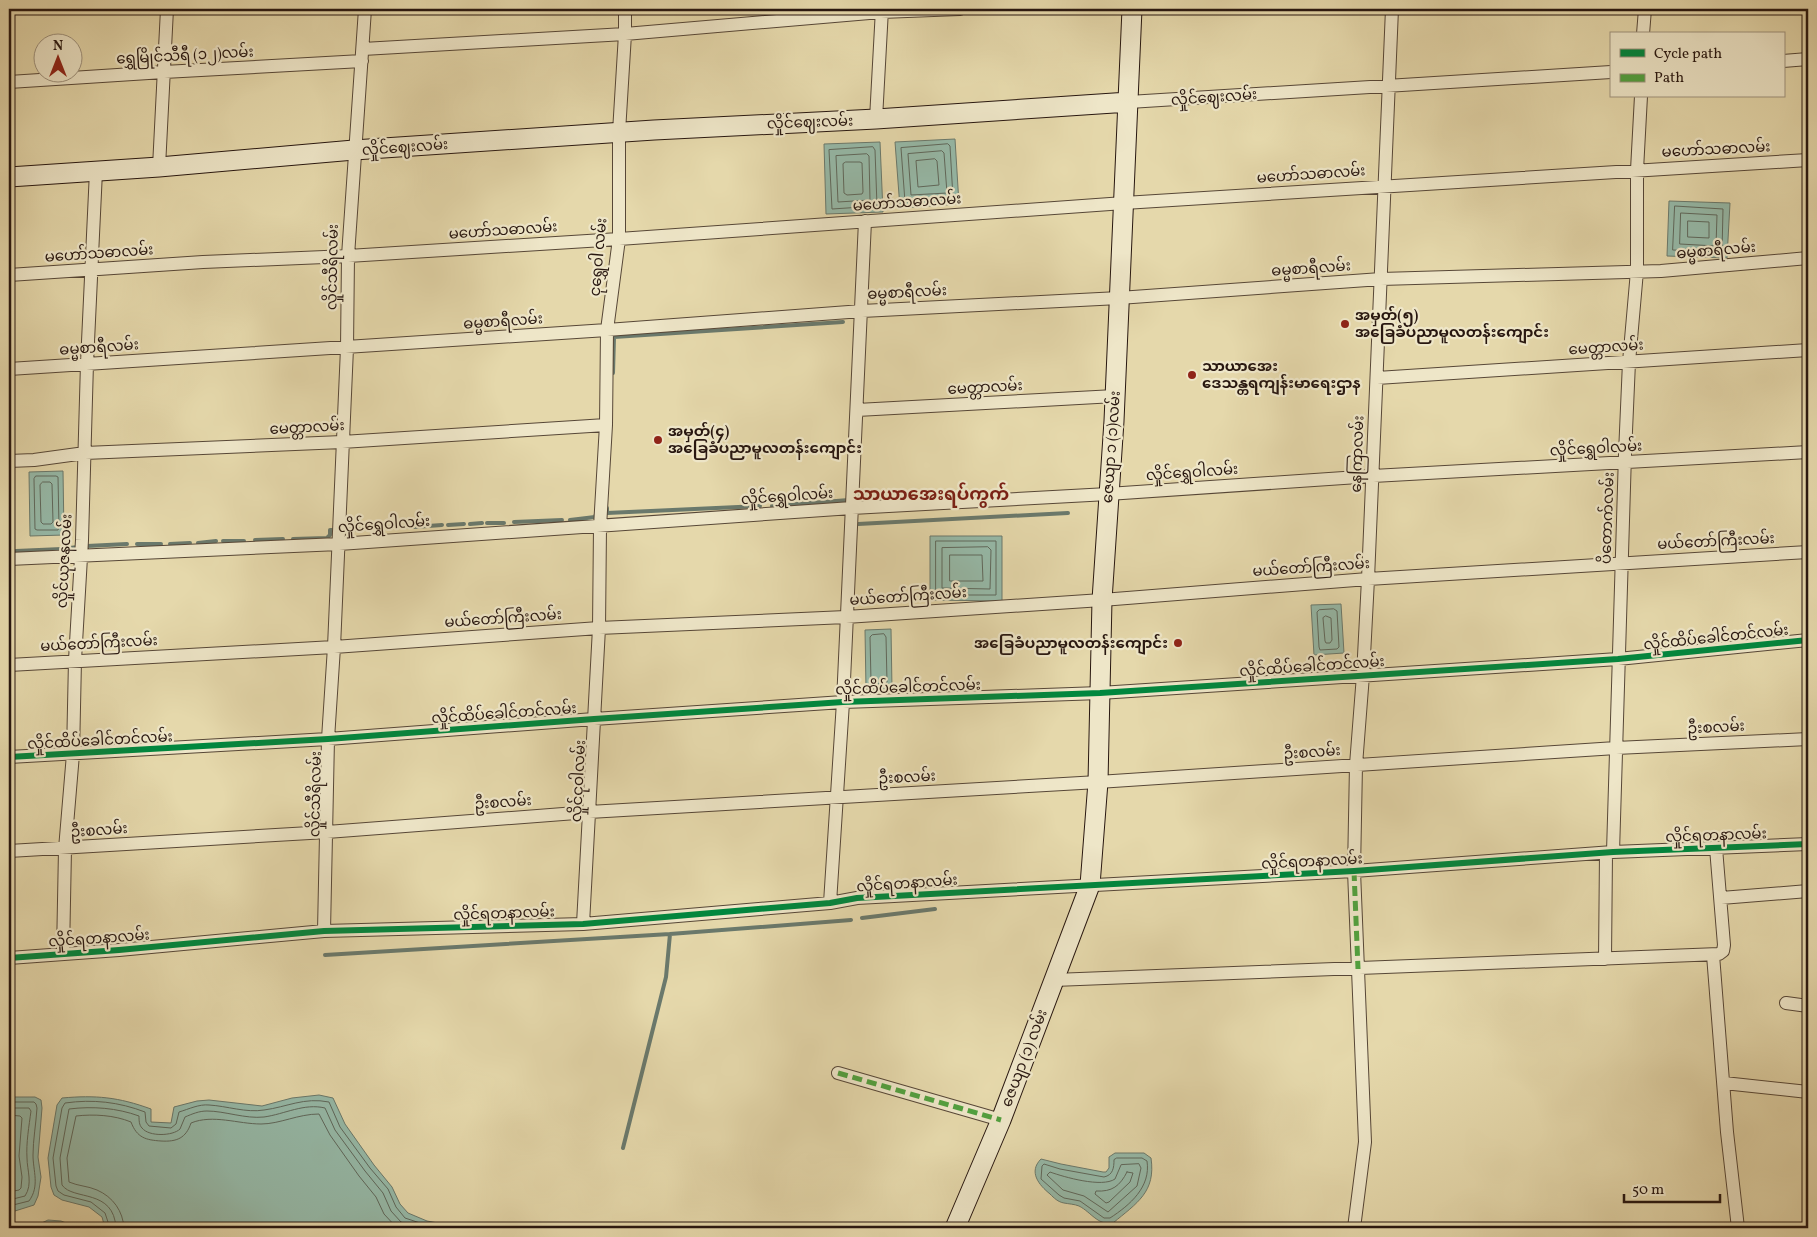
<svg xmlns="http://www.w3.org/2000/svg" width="1817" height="1237" viewBox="0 0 1817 1237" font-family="Vollkorn,'Noto Sans Myanmar',serif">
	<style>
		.water { fill: #96baa9; stroke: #6a796c }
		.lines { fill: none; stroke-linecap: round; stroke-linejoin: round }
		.shore { stroke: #5f685c; stroke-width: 1 }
		.stream { stroke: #6a796c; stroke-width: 4 }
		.street-casing { stroke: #574737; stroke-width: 14 }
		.secondary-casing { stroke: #281710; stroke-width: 21 }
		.street { stroke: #eee6c8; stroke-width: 12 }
		.secondary { stroke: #eee6c8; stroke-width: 19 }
		.quiet { stroke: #51a13f; stroke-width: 5; stroke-dasharray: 10 5; stroke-linecap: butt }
		.cycleway-casing { stroke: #eee6c8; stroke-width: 9 }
		.cycleway { stroke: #00873e; stroke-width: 6 }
		.poi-dot { fill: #8f2418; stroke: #eee6c8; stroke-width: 2 }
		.labels { text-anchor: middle; stroke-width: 4.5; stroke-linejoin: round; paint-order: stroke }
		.street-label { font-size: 15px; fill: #281710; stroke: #eee6c8 }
		.poi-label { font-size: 15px; font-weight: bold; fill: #281710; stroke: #eee6c8; text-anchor: start }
		.quarter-label { font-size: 18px; font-weight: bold; fill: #7a1f14; stroke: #eee6c8 }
	</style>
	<rect width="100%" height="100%" fill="#e5d8ab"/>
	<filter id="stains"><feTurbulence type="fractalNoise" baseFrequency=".004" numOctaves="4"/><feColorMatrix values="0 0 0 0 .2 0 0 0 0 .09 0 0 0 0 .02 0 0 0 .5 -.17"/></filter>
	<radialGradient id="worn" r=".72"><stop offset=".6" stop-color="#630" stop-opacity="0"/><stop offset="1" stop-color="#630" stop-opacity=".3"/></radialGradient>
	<path class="water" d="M955,139L959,204L900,208L895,142Z
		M880,142L883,212L826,214L824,144Z
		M1669,201L1730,203L1727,258L1667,256Z
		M63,471L64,535L30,536L29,472Z
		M930,536H1002V601L930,600Z
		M1341,604L1344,653L1314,655L1311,605Z
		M891,629L892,689H866L865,630Z
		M319,1095L333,1098L345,1124L374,1165L392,1187L400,1204L408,1213L427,1221L454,1226L458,1228H105L102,1217L89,1207L62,1200L54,1195L51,1187L48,1158L57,1105L62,1098C96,1095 118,1097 151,1109V1122L171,1123L174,1107L197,1101L209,1100L262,1106L292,1098Z
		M9,1097H35L41,1100L42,1108L38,1157L41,1177L38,1196L34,1205L15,1211H9Z
		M1115,1153H1144L1151,1158C1156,1192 1137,1203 1113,1223C1098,1226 1091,1212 1079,1206C1074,1204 1069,1204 1064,1203C1058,1202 1054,1198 1050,1194C1039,1185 1028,1172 1041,1159L1061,1164L1103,1172H1106L1109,1168V1157Z
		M48,1220L61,1221L79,1228H9V1222L33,1227Z"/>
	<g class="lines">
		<path class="shore" d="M948,144L950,146L953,198L905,202L901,148Z
			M873,147L875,150L877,206L832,209L829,150Z
			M942,151L944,153L947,193L911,195L908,154Z
			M867,154L869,156L870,200L838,202L836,156Z
			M935,159L937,161L939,185L918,187L916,161Z
			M846,162H860L862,163L863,192L862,194L847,195L844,193L843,164Z
			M1675,206L1723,209L1722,252L1673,250Z
			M1681,213L1717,215L1716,246L1680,244Z
			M1688,221L1709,222V238L1688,237Z
			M36,476H56L58,477L59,527L58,530H37L35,529L34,479Z
			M43,482H50L52,484L53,522L51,524H43L41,522L40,485Z
			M936,541H996V595H936Z
			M988,547L991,550L990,589L942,588V548Z
			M950,555H982L983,581H950Z
			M1334,609L1337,611L1339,647L1337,649L1320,650L1319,647L1317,612L1319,610Z
			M1326,616L1331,618L1332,640L1330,643H1326L1325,641L1323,618Z
			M884,634L886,637L887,682L885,684H873L871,681L870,637L872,635Z
			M9,1102H34L36,1104L37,1108C36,1124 33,1140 33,1155C33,1171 40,1186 29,1201L9,1206
			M9,1108H29L31,1111C29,1126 26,1143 27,1158C27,1170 33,1184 25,1196L9,1200
			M9,1115L20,1116L22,1118L19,1156L22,1177L21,1188L19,1190L9,1192
			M1117,1158H1142L1147,1161C1151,1187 1130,1205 1110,1218H1104L1080,1201L1064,1198L1059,1195L1041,1179L1042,1166L1044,1164L1060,1169L1104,1177C1113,1175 1114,1168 1114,1160Z
			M1139,1164L1141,1168L1137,1186L1108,1212L1084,1196L1063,1190L1047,1175L1050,1172C1064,1177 1102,1188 1115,1179L1121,1165Z
			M1127,1172L1133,1173L1130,1182L1109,1202L1106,1203L1095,1194L1096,1191C1112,1192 1120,1186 1127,1172Z
			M110,1228L105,1213L91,1202L64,1195L58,1191L56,1186L53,1158L62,1108L65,1103C93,1099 119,1102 145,1112L146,1122L149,1126L171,1128L176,1124L179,1112C189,1109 199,1104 209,1105C227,1106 246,1113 264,1110C287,1107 304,1097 329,1102L340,1127L370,1168L388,1189L396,1207L405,1218L435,1228
			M116,1228C114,1188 73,1201 62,1185L60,1158L69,1109C93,1106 117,1108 139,1116C139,1120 139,1125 142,1128C149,1137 173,1136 180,1129L185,1117C192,1114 199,1111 207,1111C225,1111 245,1119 264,1117C285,1114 304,1103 325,1108L335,1130L365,1171L383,1193L391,1211L401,1222L415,1228
			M124,1228C123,1211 113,1197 97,1190C88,1186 78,1186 69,1182L67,1158L76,1116C94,1114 114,1115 131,1122C137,1138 146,1140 161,1141C177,1142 186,1138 191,1123C213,1114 238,1124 261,1124C280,1124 298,1114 319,1114L330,1135L359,1176L376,1197L384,1214L397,1228"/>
		<path class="stream" d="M613,373L614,337L843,322
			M869,500L895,499
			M772,506L849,500
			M607,508V513L760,506
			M570,520L595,517L596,514
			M514,522L562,520
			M487,523H504
			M470,524L482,523
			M858,524L1068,513
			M448,525L464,524
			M403,527H410
			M414,527L442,525
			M345,530L395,527
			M293,539L327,538L330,535V530H333
			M255,540L283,539
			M223,541H244
			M198,543L216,541
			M137,544H161
			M170,544L190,543
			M87,546L127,544
			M70,548L78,547
			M16,551L62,549
			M862,918L935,909
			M325,955L670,934L851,920
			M623,1148L666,977L670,934"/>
		<g class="street-casing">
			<path id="street" d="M1643,34L1645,9
				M363,49L625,34L881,12L960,9
				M1783,61L1808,59
				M9,82L164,72L362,61
				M1129,102L1611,72
				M876,119L882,9
				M159,167L167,9
				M9,275L203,262L348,256L619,239L1124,203L1808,160
				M9,369L607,330L862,311L1119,298L1381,279L1661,271L1808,258
				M1377,378L1808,350
				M857,410L1115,396
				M9,461L34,460L85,453L342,442L606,425
				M9,559L339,544L852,508L1108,494L1373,476L1808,452
				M9,665L334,647L599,628L846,617L1102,600L1368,579L1808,552
				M9,757L328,739L594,719L843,702L1100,693L1618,659L1808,640
				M9,851L327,832L589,812L1098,782L1616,748L1808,739
				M1613,852L1625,454L1629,362L1637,271V170L1641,96
				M1721,898L1808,891
				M830,903L843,702L865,221
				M583,924L599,628L600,527L606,425L607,330L619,239V132L625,34V9
				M324,931L328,739L334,647L347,348L348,256L365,9
				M63,953L65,849L73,754L75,660L82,540L87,363L96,171
				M1713,955L1727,1132L1738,1228
				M9,958L119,950L324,931L583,924L830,903L857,898L1354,871L1613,852L1808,844
				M1605,959L1606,853
				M1054,980L1719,954L1723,951L1724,945L1716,848
				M1786,1003L1808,1006
				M838,1073L1001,1120
				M1724,1083L1808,1092
				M1354,1228L1365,1142L1354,871L1356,765L1363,675L1368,579L1392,9"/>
		</g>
		<g class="secondary-casing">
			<path id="secondary" d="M9,177L159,167L354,150L654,130L876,119L1129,102
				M955,1228L1001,1120L1090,885L1098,782L1102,600L1114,421L1132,9"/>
		</g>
		<use href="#street" class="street"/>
		<use href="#secondary" class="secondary"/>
		<path class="quiet" d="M1354,871L1358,969
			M838,1073L1001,1120"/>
		<g class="cycleway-casing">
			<path id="cycleway" d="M9,757L328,739L594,719L843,702L1100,693L1618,659L1808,640
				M9,958L119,950L324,931L583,924L830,903L857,898L1354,871L1613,852L1808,844"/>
		</g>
		<use href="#cycleway" class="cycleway"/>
	</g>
	<g class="poi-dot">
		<circle cx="1345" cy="324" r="5"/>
		<circle cx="1192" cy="375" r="5"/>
		<circle cx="658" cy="440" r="5"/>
		<circle cx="1178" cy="643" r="5"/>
	</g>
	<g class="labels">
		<g class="street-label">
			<text transform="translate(185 55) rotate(-3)" y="5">ရွှေမြိုင်သီရီ (၁၂)လမ်း</text>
			<text transform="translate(1214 97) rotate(-4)" y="5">လှိုင်ဈေးလမ်း</text>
			<text transform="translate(810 122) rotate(-2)" y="5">လှိုင်ဈေးလမ်း</text>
			<text transform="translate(405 147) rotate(-4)" y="5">လှိုင်ဈေးလမ်း</text>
			<text transform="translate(1716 149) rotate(-3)" y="5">မဟော်သဓာလမ်း</text>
			<text transform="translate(1311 174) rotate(-4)" y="5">မဟော်သဓာလမ်း</text>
			<text transform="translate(907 202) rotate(-4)" y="5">မဟော်သဓာလမ်း</text>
			<text transform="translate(503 230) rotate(-4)" y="5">မဟော်သဓာလမ်း</text>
			<text transform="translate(1716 250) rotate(-5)" y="5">ဓမ္မစာရီလမ်း</text>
			<text transform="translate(99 253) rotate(-4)" y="5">မဟော်သဓာလမ်း</text>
			<text transform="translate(598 257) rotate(-85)" y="5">ငုရွှေဝါ လမ်း</text>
			<text transform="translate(332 267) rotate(-89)" y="5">လှိုင်သီရိလမ်း</text>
			<text transform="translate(1311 268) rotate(-4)" y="5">ဓမ္မစာရီလမ်း</text>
			<text transform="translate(907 292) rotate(-3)" y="5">ဓမ္မစာရီလမ်း</text>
			<text transform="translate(503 321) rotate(-4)" y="5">ဓမ္မစာရီလမ်း</text>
			<text transform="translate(99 347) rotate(-4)" y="5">ဓမ္မစာရီလမ်း</text>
			<text transform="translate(1606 347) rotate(-4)" y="5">မေတ္တာလမ်း</text>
			<text transform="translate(985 387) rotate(-3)" y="5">မေတ္တာလမ်း</text>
			<text transform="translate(307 427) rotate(-3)" y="5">မေတ္တာလမ်း</text>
			<text transform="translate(1111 447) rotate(-86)" y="5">ဇေယျာ ၁ (၁)လမ်း</text>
			<text transform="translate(1596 448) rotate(-3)" y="5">လှိုင်ရွှေဝါလမ်း</text>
			<text transform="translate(1357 454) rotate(-88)" y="5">နေကြာလမ်း</text>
			<text transform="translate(1192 472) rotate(-4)" y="5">လှိုင်ရွှေဝါလမ်း</text>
			<text transform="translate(787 496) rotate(-4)" y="5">လှိုင်ရွှေဝါလမ်း</text>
			<text transform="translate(1607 518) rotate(-88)" y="5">ပိတောက်လမ်း</text>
			<text transform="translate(384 524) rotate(-4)" y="5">လှိုင်ရွှေဝါလမ်း</text>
			<text transform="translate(1716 541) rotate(-3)" y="5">မယ်တော်ကြီးလမ်း</text>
			<text transform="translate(64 561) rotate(-87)" y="5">လှိုင်ယုဇနလမ်း</text>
			<text transform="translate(1311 567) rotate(-4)" y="5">မယ်တော်ကြီးလမ်း</text>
			<text transform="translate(908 596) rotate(-4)" y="5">မယ်တော်ကြီးလမ်း</text>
			<text transform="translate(503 618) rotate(-4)" y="5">မယ်တော်ကြီးလမ်း</text>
			<text transform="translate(1716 637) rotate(-6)" y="5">လှိုင်ထိပ်ခေါင်တင်လမ်း</text>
			<text transform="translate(99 643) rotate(-3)" y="5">မယ်တော်ကြီးလမ်း</text>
			<text transform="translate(1312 666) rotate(-4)" y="5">လှိုင်ထိပ်ခေါင်တင်လမ်း</text>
			<text transform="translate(908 687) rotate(-2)" y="5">လှိုင်ထိပ်ခေါင်တင်လမ်း</text>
			<text transform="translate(504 713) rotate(-4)" y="5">လှိုင်ထိပ်ခေါင်တင်လမ်း</text>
			<text transform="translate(1716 727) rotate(-3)" y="5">ဦးစလမ်း</text>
			<text transform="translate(100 740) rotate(-3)" y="5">လှိုင်ထိပ်ခေါင်တင်လမ်း</text>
			<text transform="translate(1312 752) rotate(-4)" y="5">ဦးစလမ်း</text>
			<text transform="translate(907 777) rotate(-3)" y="5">ဦးစလမ်း</text>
			<text transform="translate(578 781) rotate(-87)" y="5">လှိုင်ငုဝါလမ်း</text>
			<text transform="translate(315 794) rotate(-89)" y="5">လှိုင်သီရိလမ်း</text>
			<text transform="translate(503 802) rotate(-4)" y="5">ဦးစလမ်း</text>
			<text transform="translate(99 830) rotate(-4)" y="5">ဦးစလမ်း</text>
			<text transform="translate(1716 835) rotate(-2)" y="5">လှိုင်ရတနာလမ်း</text>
			<text transform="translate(1312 861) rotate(-3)" y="5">လှိုင်ရတနာလမ်း</text>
			<text transform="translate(907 883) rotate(-4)" y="5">လှိုင်ရတနာလမ်း</text>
			<text transform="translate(504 913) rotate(-2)" y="5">လှိုင်ရတနာလမ်း</text>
			<text transform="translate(99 938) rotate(-4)" y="5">လှိုင်ရတနာလမ်း</text>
			<text transform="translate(1024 1058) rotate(-69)" y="5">ဇေယျာ (၁) လမ်း</text>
		</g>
		<g class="poi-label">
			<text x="1355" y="320">အမှတ်(၅)<tspan x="1355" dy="17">အခြေခံပညာမူလတန်းကျောင်း</tspan></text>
			<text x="1202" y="371">သာယာအေး<tspan x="1202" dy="17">ဒေသန္တရကျန်းမာရေးဌာန</tspan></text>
			<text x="668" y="436">အမှတ်(၄)<tspan x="668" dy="17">အခြေခံပညာမူလတန်းကျောင်း</tspan></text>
			<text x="1168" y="648" text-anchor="end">အခြေခံပညာမူလတန်းကျောင်း</text>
		</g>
		<g class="quarter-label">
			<text x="931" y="500">သာယာအေးရပ်ကွက်</text>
		</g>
	</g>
	<rect width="1817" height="1237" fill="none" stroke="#e5d8ab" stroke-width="30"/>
	<rect x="10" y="10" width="1797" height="1217" fill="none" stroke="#281710" stroke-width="2.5"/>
	<rect x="15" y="15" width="1787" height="1207" fill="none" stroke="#281710"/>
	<rect x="1610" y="32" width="175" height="65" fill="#eee6c8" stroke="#9f937e"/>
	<rect x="1620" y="49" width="25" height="8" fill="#00873e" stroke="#9f937e"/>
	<text x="1654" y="58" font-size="15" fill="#281710">Cycle path</text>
	<rect x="1620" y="74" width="25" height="8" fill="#51a13f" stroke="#9f937e"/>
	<text x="1654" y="82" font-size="15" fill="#281710">Path</text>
	<g transform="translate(58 58)"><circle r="24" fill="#eee6c8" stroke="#9f937e"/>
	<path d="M0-4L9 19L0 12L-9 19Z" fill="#8f2418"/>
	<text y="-8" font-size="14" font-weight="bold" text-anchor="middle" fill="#281710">N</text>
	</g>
	<path d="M1624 1194v8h96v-8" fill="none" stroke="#281710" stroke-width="2.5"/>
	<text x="1632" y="1194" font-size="15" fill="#281710" stroke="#eee6c8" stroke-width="4" paint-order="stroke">50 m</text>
	<rect width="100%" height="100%" filter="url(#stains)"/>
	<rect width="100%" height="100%" fill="url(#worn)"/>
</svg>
